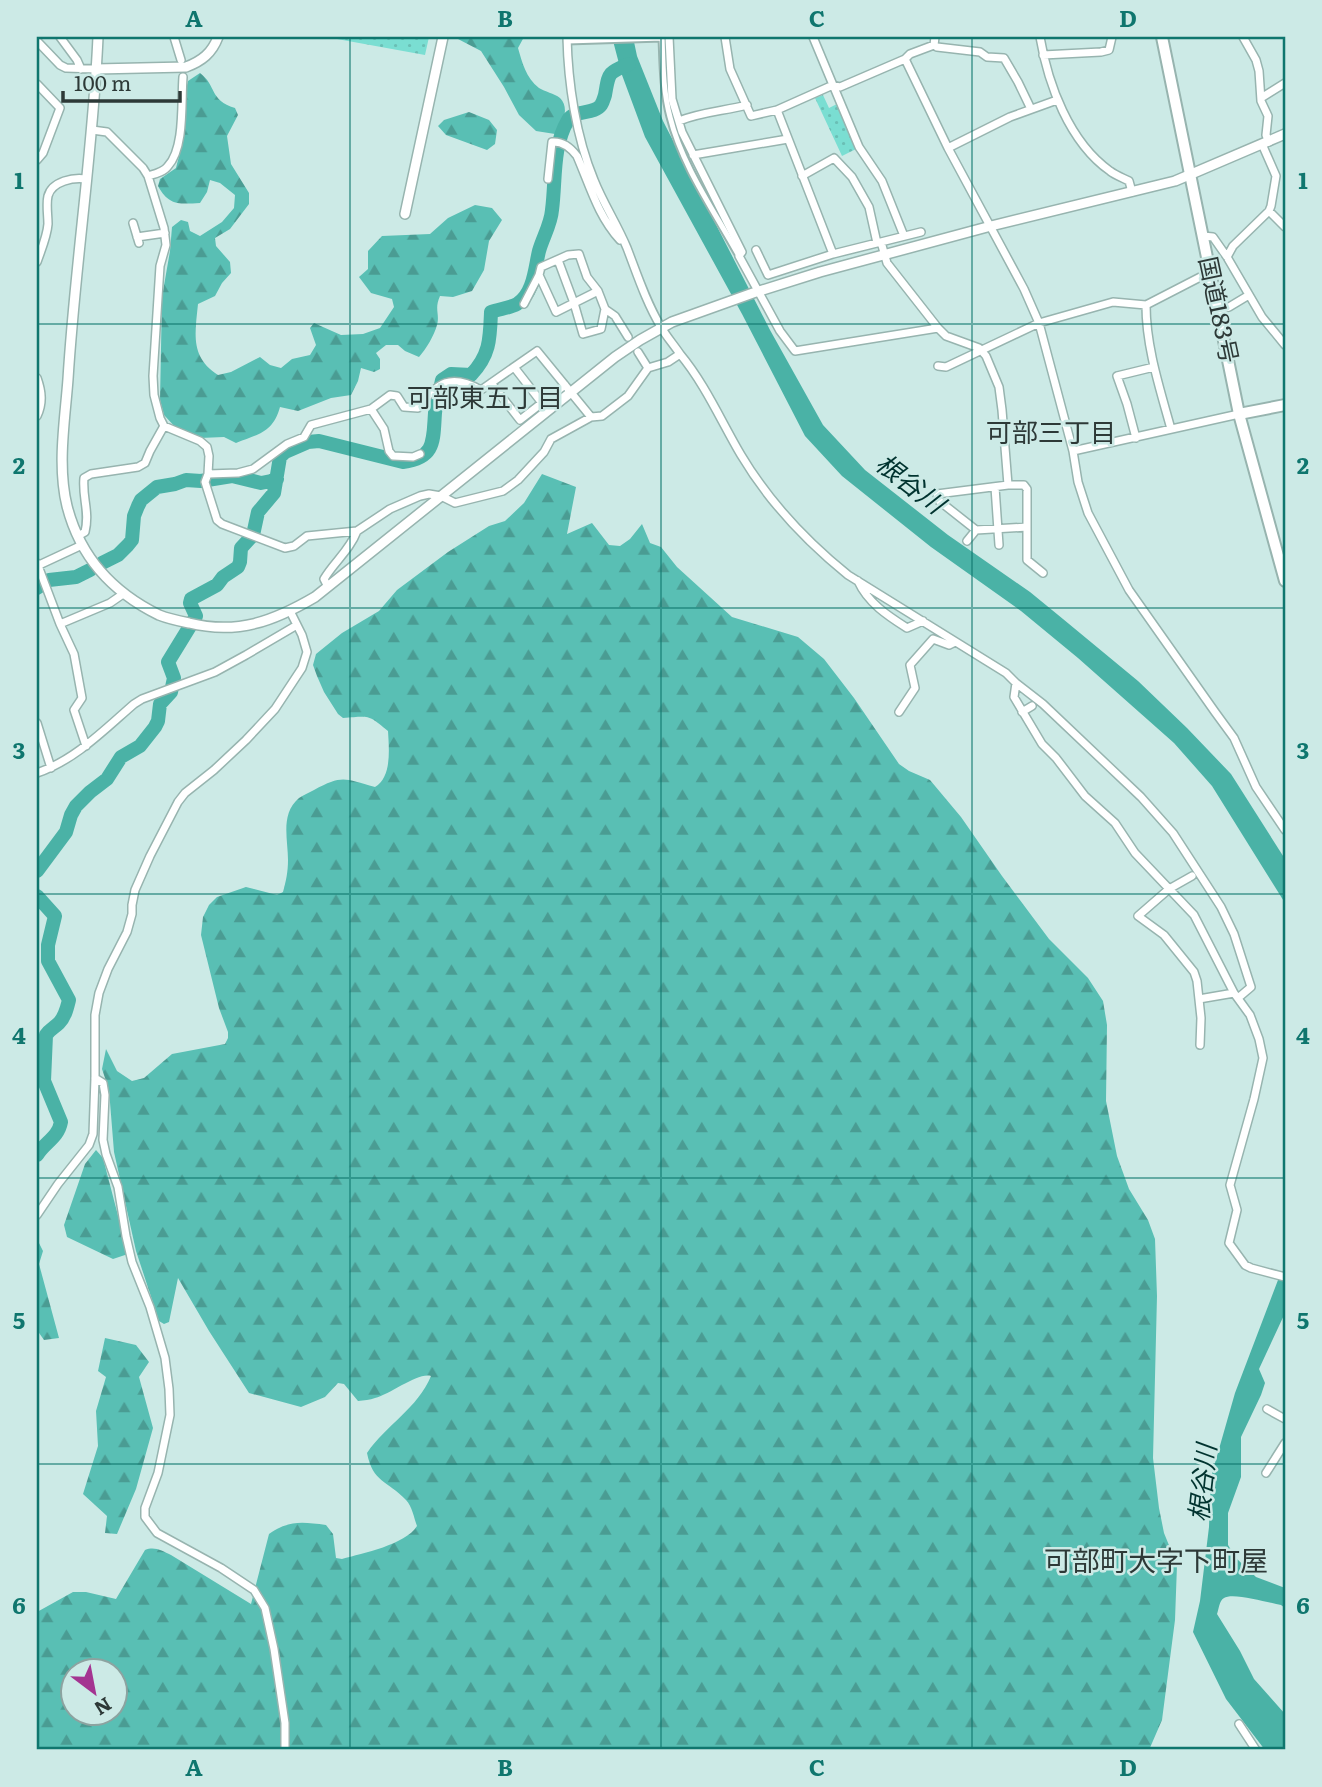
<svg xmlns="http://www.w3.org/2000/svg" width="1322" height="1787" viewBox="0 0 1322 1787" font-family="Literata,'Noto Sans JP',serif">
	<style>
		.forest { fill: url(#forest-firs); fill-rule: evenodd }
		.park { fill: url(#park-dots) }
		.water { fill: #4ab2a6 }
		.lines { fill: none; stroke-linecap: round; stroke-linejoin: round }
		.river { stroke: #4ab2a6; stroke-width: 14 }
		.pedestrian-casing { stroke: #97b4af; stroke-width: 9 }
		.minor-casing { stroke: #97b4af; stroke-width: 10 }
		.tertiary-casing { stroke: #97b4af; stroke-width: 12 }
		.trunk-casing { stroke: #97b4af; stroke-width: 14 }
		.pedestrian { stroke: #fff; stroke-width: 5 }
		.minor { stroke: #fff; stroke-width: 7 }
		.tertiary { stroke: #fff; stroke-width: 9 }
		.trunk { stroke: #fff; stroke-width: 10 }
		.grid { fill: none; stroke: #0f766e; stroke-width: 2; stroke-opacity: 0.55 }
		.labels { text-anchor: middle; stroke-width: 5; stroke-linejoin: round; paint-order: stroke }
		.street-label { font-size: 24px; fill: #2d3937; stroke: #cceae6 }
		.neighbourhood-label { font-size: 26px; fill: #2d3937; stroke: #cceae6 }
		.water-label { font-size: 26px; font-style: italic; fill: #00332f; stroke: #cceae6 }
		.quarter-label { font-size: 28px; fill: #2d3937; stroke: #cceae6 }
		.neatline { fill: none; stroke: #0f766e; stroke-width: 2.5 }
		.grid-label { font-size: 23px; text-anchor: middle; font-weight: bold; fill: #0f766e }
	</style>
	<defs>
		<pattern id="forest-firs" width="22" height="20" patternUnits="userSpaceOnUse" patternTransform="scale(1.75)"><rect width="22" height="20" fill="#59bfb4"/><path d="M5 1l3.5 6h-7zM16 11l3.5 6h-7z" fill="#4a9c93"/></pattern>
		<pattern id="park-dots" width="8" height="8" patternUnits="userSpaceOnUse" patternTransform="scale(1.75)"><rect width="8" height="8" fill="#7aded2"/><path d="M2 2h.1M6 6h.1" fill="none" stroke="#6abfb5" stroke-width="1.8" stroke-linecap="round"/></pattern>
	</defs>
	<rect width="100%" height="100%" fill="#cceae6"/>
	<path class="forest" d="M458,37H524L518,48C522,62 526,78 539,88C545,92 554,93 560,98C570,108 563,125 555,134L536,131L519,115L504,87L481,51L458,39Z
		M200,73C217,86 209,100 235,108L238,115L227,136L231,164L249,193V204L230,229L215,238L216,246L230,262L231,273L222,283L215,296L198,304C195,334 190,357 218,375L231,372L260,357L270,365L281,368L292,359L310,355L316,345L310,328L314,323L341,335L363,334L380,328L394,307L392,299L371,293L359,277L368,269V251L382,236L430,234L448,218L475,205L492,208L502,220L489,241L484,270L472,291L453,297L440,296C434,309 440,314 437,325C434,336 426,349 419,357L405,351L398,345H386L376,353L380,359V369L374,372L361,368L358,381L351,395L331,398L298,411L280,407C273,433 258,434 236,443L224,437L200,438L177,429L164,415L160,400L162,297L170,251L172,227L181,220L188,222L190,231L200,236L222,222L234,208L235,195L220,183L210,180L207,192L200,203C179,204 169,206 158,186L160,179L176,168C180,153 184,138 185,122C185,107 184,95 188,81Z
		M469,112L489,120L497,130L495,144L487,150L446,135L438,126L444,120Z
		M542,474L576,487L567,534L592,523L609,545L620,546L630,539L642,524L650,543L661,547L677,567L732,617L798,637L824,659L854,698L899,764L909,771L930,780L961,817L1002,876L1049,939L1088,978L1103,1001L1107,1025L1106,1101L1117,1156L1129,1189L1148,1220L1155,1239L1157,1296L1153,1458L1159,1508L1164,1533L1177,1565L1175,1620L1162,1720L1149,1750H37V1612L73,1592H86L116,1599L145,1550C155,1546 162,1551 171,1555L251,1604L269,1534C289,1520 302,1522 326,1525L333,1534L336,1558L342,1559C363,1553 405,1545 417,1526C414,1518 412,1506 406,1500C387,1480 373,1483 367,1453C386,1425 418,1408 431,1376C418,1372 391,1394 375,1398C370,1400 364,1400 358,1401L344,1384L338,1383L325,1397L301,1407L249,1393L209,1331L178,1278L169,1322L164,1324L159,1321L136,1251L114,1152L109,1090L102,1069L106,1049L117,1071L132,1081L144,1078L172,1054L225,1044L228,1038V1032L219,1008L201,935L203,917L209,905L217,897L246,887L277,895L283,892C286,881 288,872 288,860C288,839 280,814 299,798C303,795 309,793 314,790C343,774 345,779 375,787C392,777 389,749 388,731C368,714 369,716 343,718L338,714L324,692L317,676L313,665L316,654L342,633L379,611L397,590L448,552L489,526L505,521L524,503ZM74,1672H116V1714H74Z
		M96,1150L103,1158L128,1254L113,1259L67,1237L64,1225L85,1164Z
		M37,1239L43,1251L39,1264L59,1338L44,1340L37,1330Z
		M105,1338L136,1345L149,1362L139,1377L153,1428L136,1489L117,1534L105,1533L107,1516L83,1494L98,1446L96,1411L106,1377L98,1371Z"/>
	<path class="park" d="M326,37H429L425,55Z
		M823,95L829,108L837,104L856,149L842,156L815,98Z"/>
	<path class="water" d="M612,37H633L637,56L663,121L770,330L823,425L865,470L948,535L1030,592L1063,619L1138,681L1187,728L1231,774L1285,859V903L1212,786L1174,743L1078,658L1021,611L931,547L842,476L805,436L742,314L645,137L622,75Z
		M1285,1267V1313L1259,1369L1265,1383L1261,1395L1241,1437V1477L1228,1513V1545L1236,1558L1256,1577L1285,1588V1608L1281,1605C1269,1603 1233,1592 1224,1598C1219,1601 1219,1609 1217,1614L1240,1651L1254,1679L1285,1714V1750H1265L1226,1699L1193,1632L1200,1601L1209,1527L1211,1477L1235,1393L1278,1280Z"/>
	<g class="lines">
		<path class="river" d="M102,563L118,555L128,545L132,540L134,516L138,506L141,500L157,487L175,484L186,480L201,481L232,476L261,483L271,481L277,479
			M37,588L49,580L76,577L90,570
			M37,871L66,832L71,815L76,806L90,792L107,779L121,757L140,746L155,727L158,721L160,704L171,692L174,678L168,662L195,618L196,616L190,603L191,599L217,585L223,577L238,567L240,562L241,548L253,535L258,512L274,493L280,457L285,452L308,442L319,441L403,462C436,458 433,440 435,413C436,402 440,391 442,380L451,374L471,375C490,355 490,339 491,312C499,309 510,308 517,304C534,294 535,267 539,251C543,237 551,224 552,210C556,180 552,147 568,120C575,109 594,115 601,105C603,102 604,98 605,95C609,73 607,73 629,64
			M37,896L55,916L48,945V961L69,1000C67,1008 65,1017 59,1023C54,1028 50,1029 46,1035L44,1081L61,1122C58,1138 45,1142 37,1155"/>
		<g class="pedestrian-casing">
			<path id="pedestrian" d="M662,37C663,64 663,91 670,117C682,166 715,212 739,256
				M567,41L662,38"/>
		</g>
		<g class="minor-casing">
			<path id="minor" d="M60,37L77,60L81,69
				M174,37L181,60
				M669,37L672,99L682,132L742,252L739,256L780,331L795,351L938,328
				M725,37L730,69L751,116L777,110L833,85L859,147L882,181L904,236
				M813,37L833,85L840,87L905,59L948,148L1024,289L1039,323L1073,451L1078,482L1088,513L1129,590L1215,712L1234,738L1256,787L1285,830
				M1040,37C1048,84 1069,142 1110,171C1115,175 1123,178 1129,181L1132,192
				M1243,37L1256,60L1259,71L1261,101L1268,116L1266,135L1269,142
				M37,41L60,65L66,68L96,69
				M934,45L937,47L980,52L987,57L1004,58L1018,82L1031,109
				M1043,55L1101,52L1109,50L1112,37
				M905,59L910,54L934,45L935,37
				M37,84L60,108L43,153L37,160
				M1261,98L1285,83
				M777,110L833,254
				M679,121C701,112 724,111 747,105
				M92,130L107,132L143,168L148,176L164,228L166,245L160,266L153,376L154,395L160,418L164,426L200,441L207,447L209,456L208,474L205,482L217,520L222,524L285,548L294,546L307,536L357,531L390,509L420,496L429,494L441,496L455,503L503,491L518,480L544,452L551,439L591,417L602,416L628,396L648,368L668,362L680,354C674,345 666,336 661,327C646,302 637,274 627,248C617,224 603,203 594,180C576,137 568,83 567,37
				M948,148L1010,117L1057,100
				M693,155L788,139
				M148,176C155,174 164,172 168,166C185,148 181,102 183,77
				M802,176L834,158L852,177L869,207L877,243
				M548,179L552,142C563,141 571,148 577,156C590,186 598,216 620,240
				M1269,211L1285,227
				M133,223L139,243
				M1203,236L1213,237L1227,257L1262,317L1285,345
				M137,237L165,233
				M881,242L887,263L938,328L946,336L979,348L986,356L999,387L1002,410L1008,485
				M756,250L768,275L833,254L921,232
				M1227,257L1233,246L1269,211L1271,206L1276,176L1262,144
				M558,260L574,303L583,334L601,329L605,309
				M37,262C41,250 47,237 48,224C48,215 46,204 48,196C52,181 74,177 86,179
				M598,291L556,312L539,275L541,267L568,255L579,254L587,277L598,291L605,309L615,316L628,337
				M524,304L539,275
				M1218,310L1229,307L1249,295
				M638,352L648,368
				M680,354C705,384 721,421 741,455C769,502 806,541 848,575L985,660L1006,673L1016,683
				M938,366L946,367L1039,323L1113,302L1146,305
				M514,367L542,403
				M37,378C42,392 43,403 37,416
				M491,383L520,420L565,385
				M371,409L384,429L389,451L393,456L413,457L420,454
				M1171,429C1160,389 1146,347 1146,305L1210,272
				M1136,438L1127,404L1117,376L1154,367
				M1073,451L1239,414
				M208,474L238,473L253,469L287,444L304,437L311,425L371,409L390,395L397,396L404,407L418,408C437,382 451,373 481,390L537,351L591,417
				M995,487L999,545
				M976,530L938,500L937,494L1008,485H1024L1027,489V560L1043,573
				M78,536L85,532C90,511 82,498 84,478L91,474L138,467L145,463L150,451L164,426
				M967,541L976,530L1027,527
				M37,563L60,624L74,654L82,698L74,710L86,746
				M37,566L82,545
				M858,581C868,603 888,616 907,628L923,621
				M328,587L324,579C334,562 350,550 357,531
				M60,624L110,603L123,594
				M899,712L915,688L910,665L933,639L949,645L955,642
				M1022,712L1032,706
				M37,723L51,768
				M37,773C75,760 104,730 134,704L142,699L215,672L246,655L297,625
				M1192,876L1169,889L1138,916L1164,935L1194,972L1197,981L1201,1018L1200,1045
				M1238,998L1251,987L1234,934L1221,907L1173,833L1141,797L1043,704L1016,683L1014,697L1042,744L1056,758L1085,796L1115,823L1135,853L1194,915L1234,993L1250,1015L1259,1039L1263,1058L1254,1099L1230,1185L1237,1210L1229,1243L1245,1265L1251,1268L1285,1277
				M1199,999L1234,993
				M95,1078L103,1083L105,1095L103,1140L106,1154L118,1187L126,1236L132,1262L150,1307L165,1358L169,1389L170,1415L158,1473L145,1508V1517L157,1533L221,1568L254,1590L265,1608L274,1649L285,1723V1750
				M37,1215L58,1184L89,1145L93,1134L95,1078V1015L99,993L108,969L127,932L132,914V905L135,890L150,856L178,802L185,793L214,770L246,740L275,709L302,668L307,652L302,635L290,611
				M1267,1409L1285,1419
				M1266,1473L1285,1443
				M1239,1724L1256,1750"/>
		</g>
		<g class="tertiary-casing">
			<path id="tertiary" d="M98,37C93,151 75,265 68,379C65,420 57,465 67,506C80,557 112,592 159,615C169,619 179,621 189,623C238,635 274,621 315,597L615,357L640,340L672,322L753,293L820,272L991,226L1175,181L1285,134
				M96,69L186,67C202,61 212,53 218,37
				M405,214L443,37"/>
		</g>
		<g class="trunk-casing">
			<path id="trunk" d="M1162,37L1239,414L1285,581
				M1239,414L1285,405"/>
		</g>
		<use href="#pedestrian" class="pedestrian"/>
		<use href="#minor" class="minor"/>
		<use href="#tertiary" class="tertiary"/>
		<use href="#trunk" class="trunk"/>
	</g>
	<path class="grid" d="M350,37V1750M661,37V1750M972,37V1750M37,324H1285M37,608H1285M37,894H1285M37,1178H1285M37,1464H1285"/>
	<g class="labels">
		<g class="street-label">
			<text transform="translate(1218 310) rotate(78)" y="8">国道183号</text>
		</g>
		<g class="neighbourhood-label">
			<text x="485" y="407">可部東五丁目</text>
			<text x="1051" y="442">可部三丁目</text>
		</g>
		<g class="water-label">
			<text transform="translate(910 484) rotate(38)" y="9">根谷川</text>
			<text transform="translate(1203 1483) rotate(-84)" y="9">根谷川</text>
		</g>
		<g class="quarter-label">
			<text x="1156" y="1571">可部町大字下町屋</text>
		</g>
	</g>
	<rect width="1322" height="1787" fill="none" stroke="#cceae6" stroke-width="77"/>
	<g transform="translate(94 1692) rotate(148)"><circle r="33" fill="#cceae6" stroke="#8ca3a0" stroke-width="2"/>
	<path d="M0-5L12 26L0 18L-12 26Z" fill="#a43491"/>
	<text y="-10" font-size="19" font-weight="bold" text-anchor="middle" fill="#2d3937">N</text>
	</g>
	<path d="M63 91v10h117v-10" fill="none" stroke="#2d3937" stroke-width="3.5"/>
	<text x="74" y="91" font-size="21" fill="#2d3937" stroke="#cceae6" stroke-width="5" paint-order="stroke">100 m</text>
	<rect x="38" y="38" width="1246" height="1710" class="neatline"/>
	<g class="grid-label">
		<text x="194" y="27">A</text>
		<text x="505" y="27">B</text>
		<text x="817" y="27">C</text>
		<text x="1128" y="27">D</text>
		<text x="19" y="189">1</text>
		<text x="1303" y="189">1</text>
		<text x="19" y="474">2</text>
		<text x="1303" y="474">2</text>
		<text x="19" y="759">3</text>
		<text x="1303" y="759">3</text>
		<text x="19" y="1044">4</text>
		<text x="1303" y="1044">4</text>
		<text x="19" y="1329">5</text>
		<text x="1303" y="1329">5</text>
		<text x="19" y="1614">6</text>
		<text x="1303" y="1614">6</text>
		<text x="194" y="1776">A</text>
		<text x="505" y="1776">B</text>
		<text x="817" y="1776">C</text>
		<text x="1128" y="1776">D</text>
	</g>
</svg>
